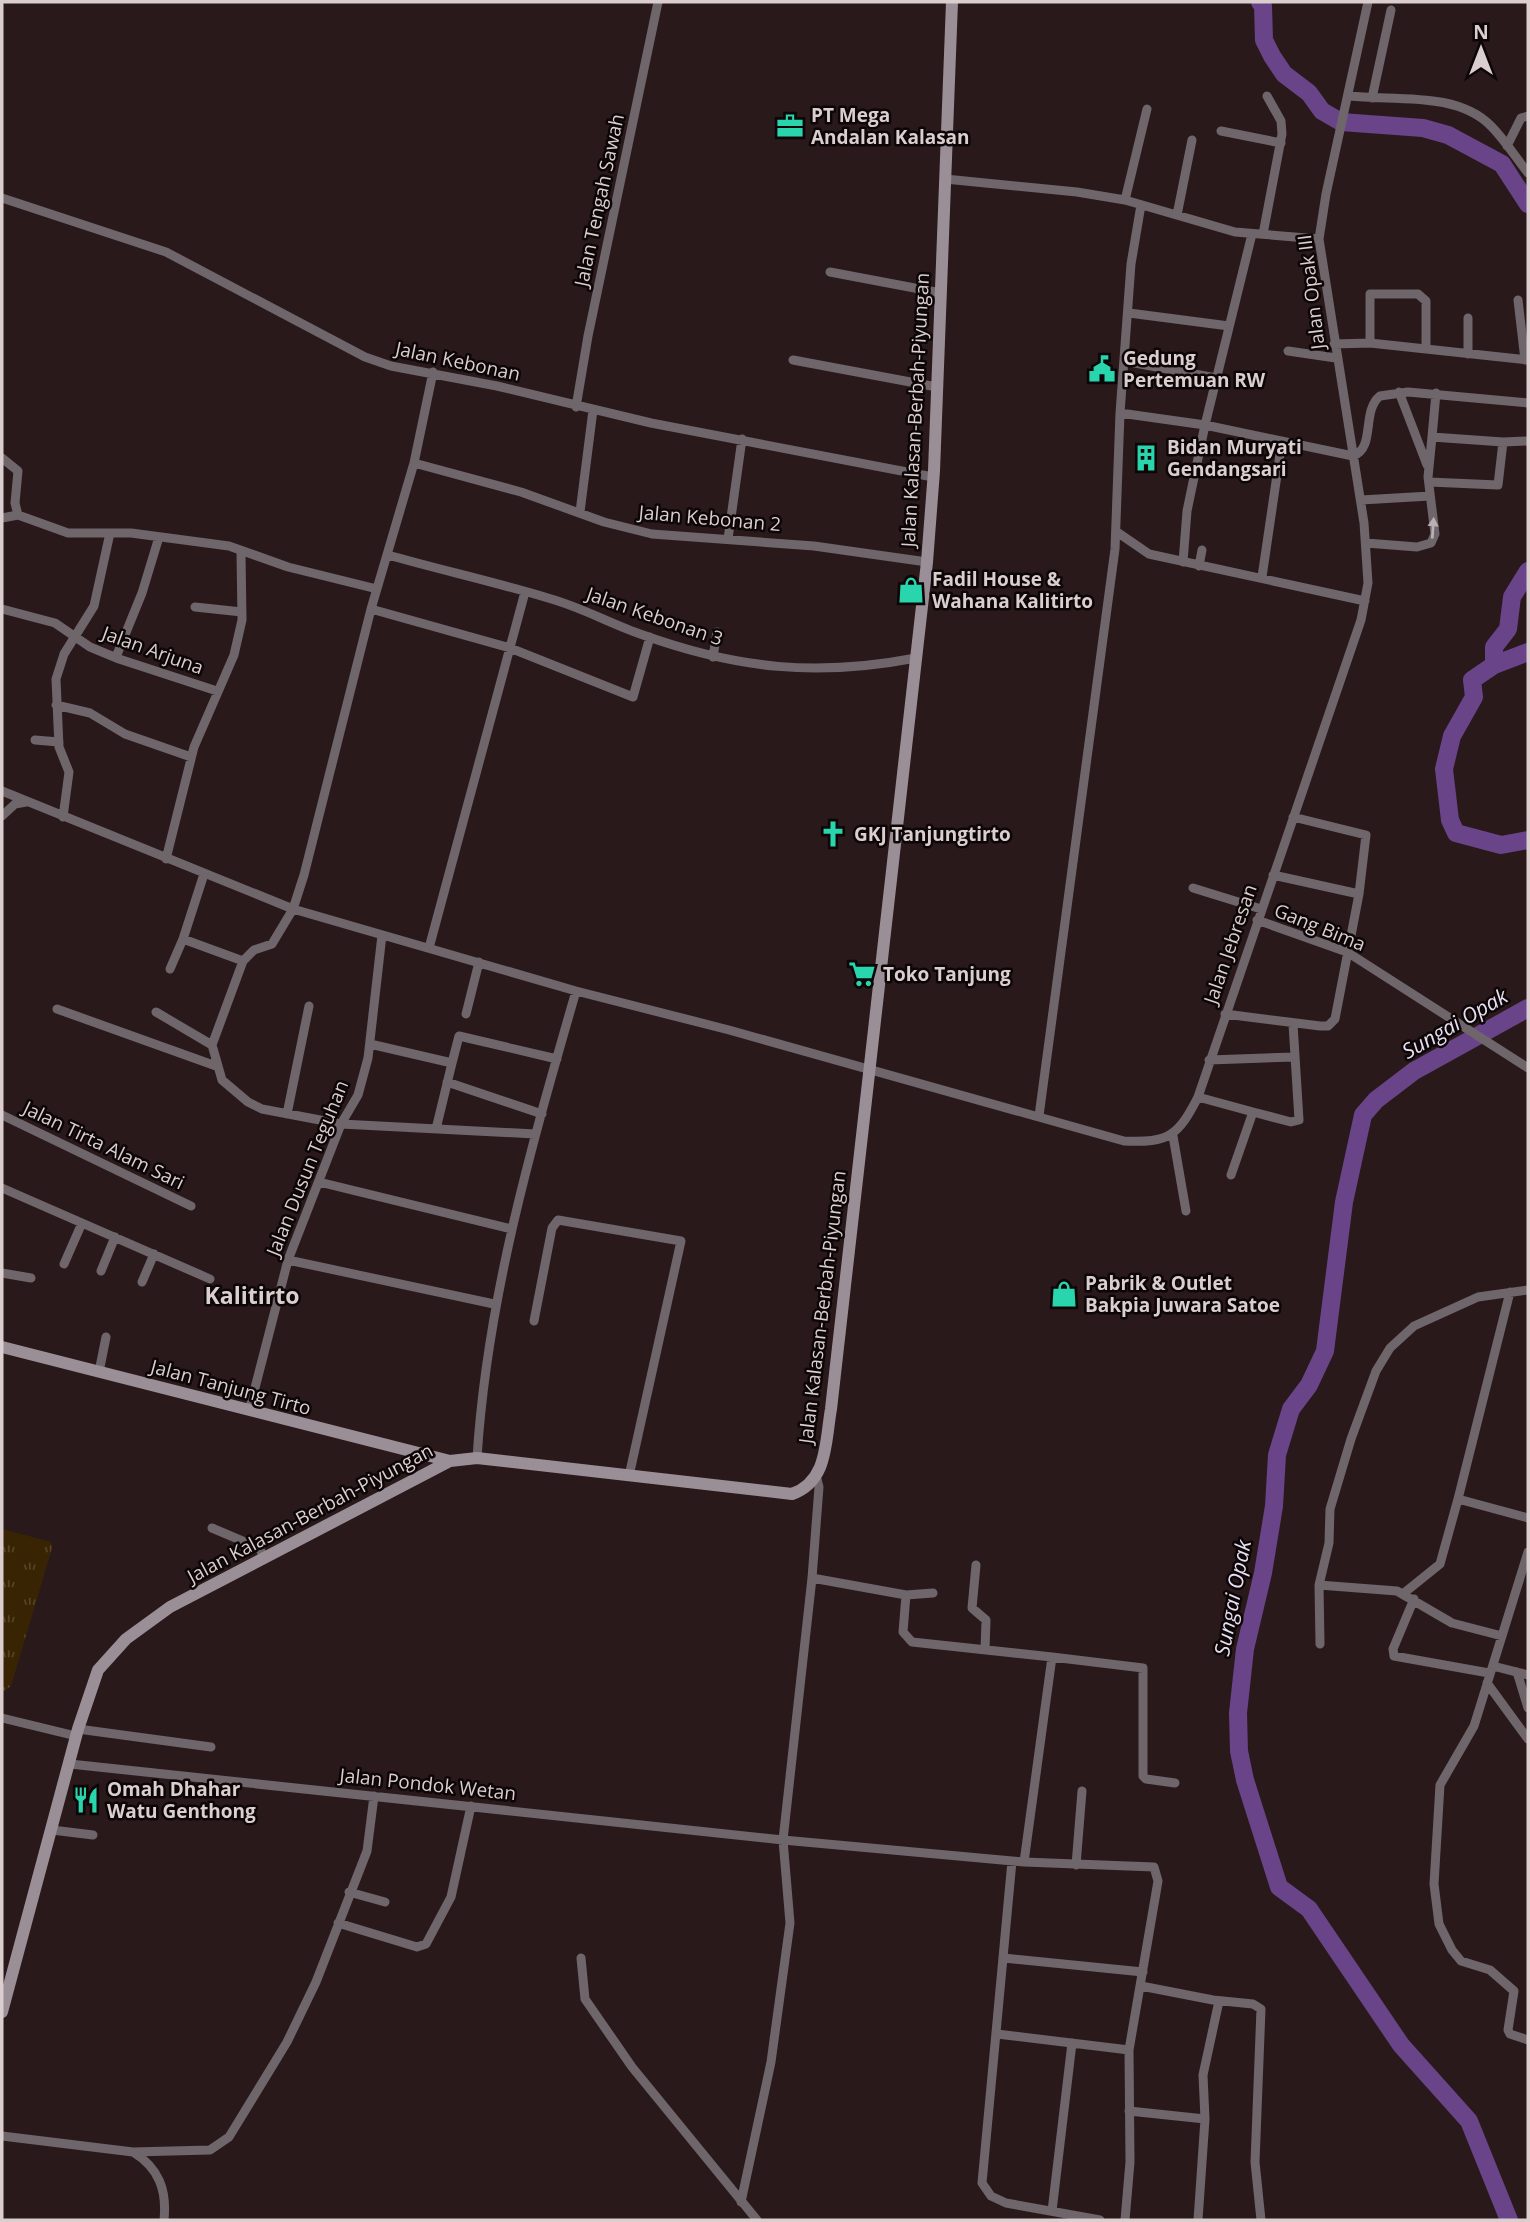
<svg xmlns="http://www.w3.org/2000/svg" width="1530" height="2222" viewBox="0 0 1530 2222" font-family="'Open Sans',sans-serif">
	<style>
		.grass { fill: url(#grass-tufts) }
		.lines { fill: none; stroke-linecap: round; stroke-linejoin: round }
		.river { stroke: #694488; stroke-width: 18 }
		.street { stroke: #6e666b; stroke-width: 9 }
		.secondary { stroke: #9b8f97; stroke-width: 12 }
		.oneway { fill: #baafb1 }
		.labels { text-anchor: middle; stroke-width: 5; stroke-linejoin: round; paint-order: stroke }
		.poi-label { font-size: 19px; font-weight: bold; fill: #dacecf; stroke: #0d0607; text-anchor: start }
		.street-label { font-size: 19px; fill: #dacecf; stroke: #0d0607 }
		.water-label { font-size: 21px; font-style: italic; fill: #e8dff2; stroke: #0d0607 }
		.quarter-label { font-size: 23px; font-weight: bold; fill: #dacecf; stroke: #0d0607 }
	</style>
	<defs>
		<pattern id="grass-tufts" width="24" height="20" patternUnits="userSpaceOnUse" patternTransform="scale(1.75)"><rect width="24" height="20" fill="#382402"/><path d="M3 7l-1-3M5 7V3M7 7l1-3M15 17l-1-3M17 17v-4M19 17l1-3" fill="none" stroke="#544326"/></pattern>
	</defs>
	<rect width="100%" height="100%" fill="#2a191b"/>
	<path class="grass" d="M2,1529L51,1542L52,1548L11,1686L4,1691L2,1690Z"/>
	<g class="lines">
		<path class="river" d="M1260,2L1263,6L1264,40L1272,56L1284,74L1309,93L1322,111L1341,122L1423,128L1448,135L1502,164L1528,204
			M1528,652L1494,665L1472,680L1474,697L1452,736L1444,769L1450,820L1456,833L1501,845L1528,840
			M1494,665V647L1508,629L1512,597L1528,571
			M1509,2220L1469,2121L1401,2045L1309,1909L1279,1887L1245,1780L1239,1751L1238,1713L1245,1649L1263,1573L1274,1506L1277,1455L1291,1409L1309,1385L1325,1351L1344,1202L1363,1115L1376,1100L1414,1071L1528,1008"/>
		<path class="street" d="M1349,96C1394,101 1457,91 1491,126C1505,140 1516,158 1528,173
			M1372,98L1391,10
			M1221,131L1281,143
			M1507,146L1521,118L1528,116
			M945,179L1077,192L1125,200L1235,232L1319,239
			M2,198L166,252L365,357L391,366L497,386L651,423L933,477
			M1125,200L1147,109
			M1177,215L1192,140
			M1252,234L1205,425L1353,456C1376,448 1361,411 1380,396L1408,392L1528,403
			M1263,234L1282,134L1281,121L1267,96
			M830,272L941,293
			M1518,300L1525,360
			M1129,313L1229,326
			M1468,318V354
			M1370,343V294H1418L1426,301V349
			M1334,344L1370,343L1528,360
			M1288,351L1336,358
			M793,360L937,387
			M1124,361L1216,378
			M433,372L414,463L371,609L304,875L293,909L272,944L254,950L243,961L212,1045L222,1080L248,1102L262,1109L341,1124L535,1134
			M1399,392L1427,465
			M576,407L588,336L658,2
			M1120,413L1205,425L1187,511L1183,562
			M1432,437L1436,393
			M2,458L18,471L15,503L18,515L68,533H131L229,546L288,567L377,589
			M414,463L521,492L604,522L652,534L814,546L927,562
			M1429,482L1498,485L1503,442
			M1361,500L1430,496
			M580,512L593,410
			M2,518L18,515
			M1117,532L1149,554L1365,601
			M728,539L742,439
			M1366,543L1417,547L1431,543L1435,534L1428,477L1432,437L1503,442L1528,441
			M388,555C441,570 495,582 548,598C581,607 611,624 643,635C738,669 817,677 916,658
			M1199,566L1202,550
			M1262,577L1282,441
			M195,607L242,612
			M2,609L55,623L90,647L119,659L217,691
			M371,609L510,648L633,697L650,637
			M116,657L142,593L159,537
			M713,657L717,632
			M56,705L90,713L125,734L191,757
			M35,740L59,742
			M2,791L293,909L576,991L729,1030L1124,1141C1169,1143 1178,1136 1198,1097L1361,620L1368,583L1364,523L1319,239L1326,194L1368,2
			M2,816L15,804L26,802
			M63,817L69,772L59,747L56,679L64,654L94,606L110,533
			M166,859L194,747L234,655L242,620L241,553
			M204,874L183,939L243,961
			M1273,875L1359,894
			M1193,888L1261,909
			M1257,920L1347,952L1528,1068
			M429,948L525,592
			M170,969L183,939
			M57,1009L216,1066
			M156,1012L212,1045
			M466,1014L479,962
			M1225,1014L1320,1026H1328L1335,1019L1359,894L1366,835L1293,817
			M370,1044L452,1063L436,1129
			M1209,1060L1294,1057
			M452,1063L459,1036L557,1059
			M447,1082L542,1114
			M1198,1097L1253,1112L1231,1175
			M1253,1112L1291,1122L1299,1120L1293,1024
			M287,1114L309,1006
			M2,1115L191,1206
			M1039,1116L1115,549L1120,413L1131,264L1141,205
			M1173,1136L1186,1211
			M319,1182L511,1229
			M2,1188L210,1279
			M288,1260L494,1304
			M64,1264L82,1223
			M101,1271L115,1237
			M2,1273L31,1278
			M142,1282L154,1254
			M1510,1292L1458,1499L1528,1518
			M534,1321L552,1228L558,1220L681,1241L629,1476
			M99,1372L106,1337
			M249,1411L288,1260L341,1124L358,1095L368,1058L382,935
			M477,1458C487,1298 532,1144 576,991
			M212,1528L259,1548L265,1558
			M1528,1552L1474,1726L1440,1785L1434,1884L1439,1924L1452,1950L1461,1961L1490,1970L1514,1991L1508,2030L1510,2034L1528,2040
			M976,1565L972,1608L986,1620L985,1650
			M812,1578L906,1595L903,1632L912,1642L1052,1657L1024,1862
			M1319,1585L1397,1591L1452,1623L1502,1636
			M1404,1593L1440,1564L1458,1499
			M906,1595L933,1593
			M1414,1599L1393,1649L1394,1656L1489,1673
			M1320,1644L1319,1585L1329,1543L1330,1509L1351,1439L1376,1371L1390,1348L1414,1326L1478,1297L1528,1290
			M1052,1657L1143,1668V1776L1146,1779L1175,1783
			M1493,1666L1528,1675
			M1517,1672L1528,1708
			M1487,1683L1528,1739
			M2,1718L76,1736
			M78,1729L211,1747
			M70,1764L783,1840L1024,1862L1154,1867L1158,1881L1129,2050L1130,2162L1125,2220
			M52,1830L93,1835
			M1012,1861L982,2183L991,2196L1006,2203L1100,2220
			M1076,1865L1082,1791
			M349,1892L385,1902
			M338,1923L417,1947L426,1944L451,1897L471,1806
			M581,1958L585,1999L632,2067L757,2220
			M1004,1958L1143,1972
			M1141,1986L1213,2000L1253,2004L1261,2009L1255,2162L1261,2220
			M997,2034L1129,2050
			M1129,2111L1205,2119
			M2,2136L133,2152C159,2168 167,2190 164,2220
			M133,2152L210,2150L229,2137L287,2042L316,1982L367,1851L374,1796
			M741,2202L771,2062L790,1923L783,1840L812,1578L819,1487L817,1479
			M1052,2211L1072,2043
			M1198,2220L1205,2119L1203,2075L1219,2001"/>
		<path class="secondary" d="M2,1347L450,1461
			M2,2012L78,1729L98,1670L126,1639L170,1607L450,1461L477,1458L792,1494C828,1481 825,1443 831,1409L927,562L934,471L952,2"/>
	</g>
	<defs><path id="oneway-solid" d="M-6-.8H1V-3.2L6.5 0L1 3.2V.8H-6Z" transform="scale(1.75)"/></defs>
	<use class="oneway" href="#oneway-solid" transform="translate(1433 528) rotate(-86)"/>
	<defs>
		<g id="office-bare" transform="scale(2.1)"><path d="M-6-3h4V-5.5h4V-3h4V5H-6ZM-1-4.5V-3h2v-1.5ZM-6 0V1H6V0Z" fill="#28d5ad" stroke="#0d0607" stroke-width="2.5" paint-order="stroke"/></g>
		<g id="civic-bare" transform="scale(2.1)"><path d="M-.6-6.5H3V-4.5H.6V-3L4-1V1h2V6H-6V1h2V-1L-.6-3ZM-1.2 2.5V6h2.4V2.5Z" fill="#28d5ad" stroke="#0d0607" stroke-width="2.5" paint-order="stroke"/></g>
		<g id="building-bare" transform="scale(2.1)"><path d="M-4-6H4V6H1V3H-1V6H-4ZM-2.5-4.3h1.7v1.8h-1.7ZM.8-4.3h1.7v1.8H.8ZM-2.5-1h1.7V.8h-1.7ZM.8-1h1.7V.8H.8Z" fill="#28d5ad" stroke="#0d0607" stroke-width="2.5" paint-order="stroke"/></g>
		<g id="shop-bare" transform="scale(2.1)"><path d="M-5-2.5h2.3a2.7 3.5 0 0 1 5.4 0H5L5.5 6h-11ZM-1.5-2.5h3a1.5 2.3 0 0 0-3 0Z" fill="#28d5ad" stroke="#0d0607" stroke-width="2.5" paint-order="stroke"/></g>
		<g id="church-bare" transform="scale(2.1)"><path d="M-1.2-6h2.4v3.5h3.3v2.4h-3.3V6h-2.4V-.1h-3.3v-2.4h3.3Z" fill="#28d5ad" stroke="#0d0607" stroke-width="2.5" paint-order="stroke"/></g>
		<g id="supermarket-bare" transform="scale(2.1)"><path d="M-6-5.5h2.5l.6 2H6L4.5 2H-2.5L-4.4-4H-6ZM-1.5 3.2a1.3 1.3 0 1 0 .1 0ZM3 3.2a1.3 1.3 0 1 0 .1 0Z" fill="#28d5ad" stroke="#0d0607" stroke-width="2.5" paint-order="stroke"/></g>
		<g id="restaurant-bare" transform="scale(2.1)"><path d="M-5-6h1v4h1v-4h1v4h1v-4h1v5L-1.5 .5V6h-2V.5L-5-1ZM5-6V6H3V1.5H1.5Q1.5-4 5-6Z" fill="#28d5ad" stroke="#0d0607" stroke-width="2.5" paint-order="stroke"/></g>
	</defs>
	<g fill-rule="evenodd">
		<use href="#office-bare" x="790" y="126"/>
		<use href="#civic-bare" x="1102" y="369"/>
		<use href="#building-bare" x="1146" y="458"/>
		<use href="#shop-bare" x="911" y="590"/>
		<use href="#church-bare" x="833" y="834"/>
		<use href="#supermarket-bare" x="862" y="974"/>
		<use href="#shop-bare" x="1064" y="1294"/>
		<use href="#restaurant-bare" x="86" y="1800"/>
	</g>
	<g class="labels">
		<g class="poi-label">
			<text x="811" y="122">PT Mega<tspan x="811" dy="22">Andalan Kalasan</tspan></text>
			<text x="1123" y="365">Gedung<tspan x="1123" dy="22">Pertemuan RW</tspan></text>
			<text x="1167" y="454">Bidan Muryati<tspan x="1167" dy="22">Gendangsari</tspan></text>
			<text x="932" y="586">Fadil House &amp;<tspan x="932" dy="22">Wahana Kalitirto</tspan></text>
			<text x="854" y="841">GKJ Tanjungtirto</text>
			<text x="883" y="981">Toko Tanjung</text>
			<text x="1085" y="1290">Pabrik &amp; Outlet<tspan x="1085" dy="22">Bakpia Juwara Satoe</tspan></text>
			<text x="107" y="1796">Omah Dhahar<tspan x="107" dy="22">Watu Genthong</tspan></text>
		</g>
		<g class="street-label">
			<text transform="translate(599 200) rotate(-78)" y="7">Jalan Tengah Sawah</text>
			<text transform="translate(1311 292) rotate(-97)" y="7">Jalan Opak III</text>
			<text transform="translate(458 361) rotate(12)" y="7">Jalan Kebonan</text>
			<text transform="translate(915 410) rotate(-87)" y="7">Jalan Kalasan-Berbah-Piyungan</text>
			<text transform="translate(710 518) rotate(5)" y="7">Jalan Kebonan 2</text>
			<text transform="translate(655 616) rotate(19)" y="7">Jalan Kebonan 3</text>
			<text transform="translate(153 650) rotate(20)" y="7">Jalan Arjuna</text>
			<text transform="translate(1320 927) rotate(22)" y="7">Gang Bima</text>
			<text transform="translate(1230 944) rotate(-71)" y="7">Jalan Jebresan</text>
			<text transform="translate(104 1145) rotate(26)" y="7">Jalan Tirta Alam Sari</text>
			<text transform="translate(307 1168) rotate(-68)" y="7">Jalan Dusun Teguhan</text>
			<text transform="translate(822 1307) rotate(-83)" y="7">Jalan Kalasan-Berbah-Piyungan</text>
			<text transform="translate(231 1387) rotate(15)" y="7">Jalan Tanjung Tirto</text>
			<text transform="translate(310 1513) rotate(-28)" y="7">Jalan Kalasan-Berbah-Piyungan</text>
			<text transform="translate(428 1784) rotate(6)" y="7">Jalan Pondok Wetan</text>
		</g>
		<g class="water-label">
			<text transform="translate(1455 1024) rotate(-30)" y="7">Sungai Opak</text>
			<text transform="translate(1233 1598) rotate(-79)" y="7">Sungai Opak</text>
		</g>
		<g class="quarter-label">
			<text x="252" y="1304">Kalitirto</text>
		</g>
	</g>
	<rect width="1530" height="2222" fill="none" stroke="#dacecf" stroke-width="7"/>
	<g transform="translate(1481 49)" stroke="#0d0607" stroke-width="5" paint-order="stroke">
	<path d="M0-5L12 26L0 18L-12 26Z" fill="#dacecf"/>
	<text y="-10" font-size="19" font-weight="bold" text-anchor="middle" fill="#dacecf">N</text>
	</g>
</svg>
